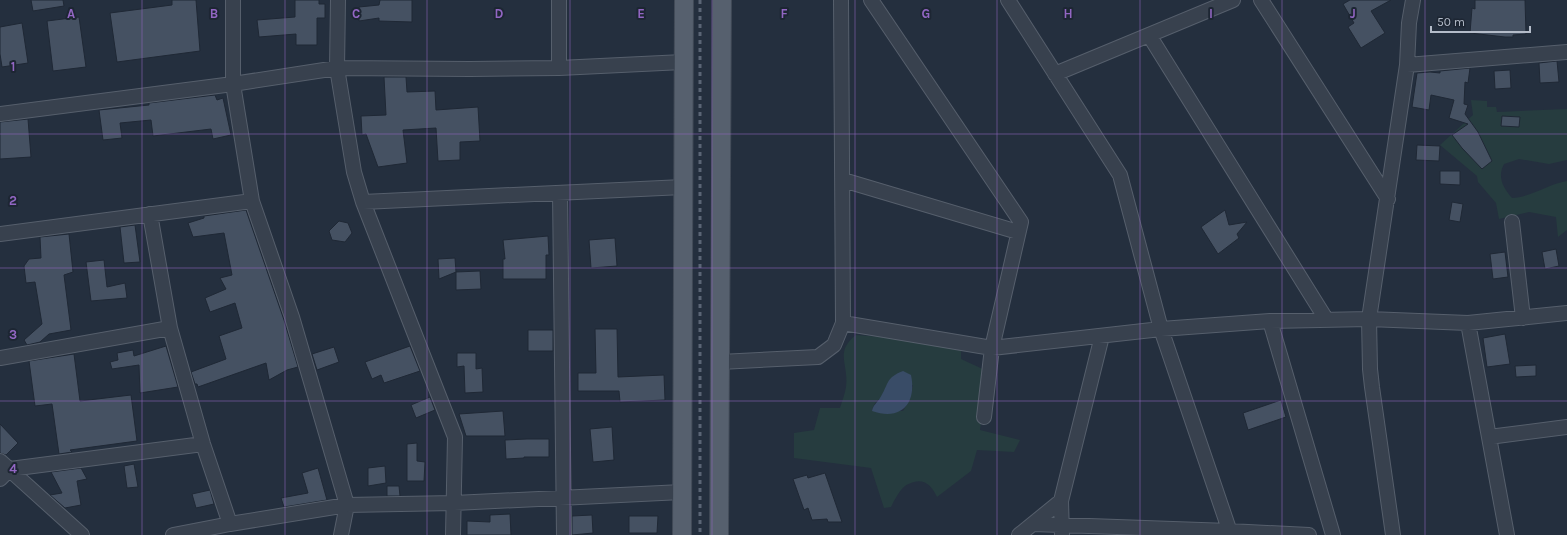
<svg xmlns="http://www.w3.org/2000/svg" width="1567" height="535" viewBox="0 0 1567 535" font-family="Karla,sans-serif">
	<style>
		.green { fill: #263c3f; fill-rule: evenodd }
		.water { fill: #394c67 }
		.building { fill: #455162; stroke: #1f2835 }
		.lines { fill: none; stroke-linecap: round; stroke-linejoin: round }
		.minor-casing { stroke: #565f6c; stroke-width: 16 }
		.major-casing { stroke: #414a57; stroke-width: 20 }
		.minor { stroke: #38414e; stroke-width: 14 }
		.major { stroke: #56606e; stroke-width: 18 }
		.rail { stroke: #5a6575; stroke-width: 3; stroke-dasharray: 4 4; stroke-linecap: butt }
		.grid { fill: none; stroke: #9266c3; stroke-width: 1; stroke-opacity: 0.55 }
		.grid-label { font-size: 13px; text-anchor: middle; font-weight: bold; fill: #9266c3; stroke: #1d2633; stroke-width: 4; stroke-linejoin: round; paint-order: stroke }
	</style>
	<rect width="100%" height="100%" fill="#242f3e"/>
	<path class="green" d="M1471,100L1487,101V107H1496L1497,112L1567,109V160L1549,164L1519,159L1504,164C1497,177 1503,188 1512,198C1532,197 1548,184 1567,181V230L1558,237L1556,217L1529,212L1499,219L1496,203L1478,182L1477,176L1440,145L1473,115Z
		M856,335L920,340L961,348V359L987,371L980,430L1020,440L1014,452L977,450L971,471L937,497C932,487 926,479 914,482C911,483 907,484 905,486C899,491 895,499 891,507L884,508L871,468L794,458V433L814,430L820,408H840C842,401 845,394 846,387C849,364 834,352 856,335ZM913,385L910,399L903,411H872C875,394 898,391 913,385Z"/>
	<path class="water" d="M903,371L911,375C917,404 901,421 872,411C873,405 877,403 880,398C889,384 885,378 903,371Z"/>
	<path class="building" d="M31,0H63L64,6L33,11Z
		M172,0H196L200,51L117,62L110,13L172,5Z
		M295,0H319V4H325V18H317V45H296V34L259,37L257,20L295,17Z
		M380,0H412V22L379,21V18L359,21V7L379,5Z
		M1350,0H1391L1371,11L1385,33L1361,48L1348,27L1354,23L1343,4Z
		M1475,0H1525L1526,34L1513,35V37H1505L1470,33L1472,8L1475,9Z
		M79,17L86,67L53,71L47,21Z
		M22,23L28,63L2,67L0,54V27Z
		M1557,61L1559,82L1540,83L1539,63Z
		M1470,68L1468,83L1465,82L1464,104L1468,105L1465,114L1478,132L1492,161L1482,169L1462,148L1452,135L1468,124L1449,118L1454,100L1431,95L1429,110L1412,107L1417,73L1430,72L1440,73V71Z
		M1510,70L1511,88L1495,89L1494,71Z
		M384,77H406L407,92L435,91L436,110L478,107L480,141L460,142V160L438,161L436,128L403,130L407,163L378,167L366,134L362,135L361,116L386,115Z
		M215,95L217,100L223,98L231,135L213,139L211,129L153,136L151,120L120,123L122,138L103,140L99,110L149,105V103Z
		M1502,116L1520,117L1519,127L1501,126Z
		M28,119L31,157L0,159V122Z
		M1417,145L1440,146L1439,161L1416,160Z
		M1440,171H1460V185L1440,184Z
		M1452,202L1463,204L1460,222L1449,220Z
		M246,210L284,320L298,367L287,370L269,380L266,363L198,387L197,384H195L191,372L226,359L219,336L242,328L235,303L210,312L205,298L226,289L220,278L232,275L224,233L193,237L188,223L204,218V216Z
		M1225,210L1229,225L1247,222L1237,234L1239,238L1218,254L1201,227Z
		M339,221L348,223L352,233L345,242L332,240L329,231Z
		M135,225L140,262L124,263L120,227Z
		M69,234L73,272L64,275L71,330L49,334L40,342L27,345L24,340L42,324L35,282L26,283L24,266L29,259L41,258L40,237Z
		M548,236L549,255H546V279H503V259H505L503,240Z
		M615,238L617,266L591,268L589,240Z
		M1556,249L1559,266L1545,269L1542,252Z
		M1505,252L1508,277L1493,279L1490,254Z
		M455,258L456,272L439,279L438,259Z
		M104,260L107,287L125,283L127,298L91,301L86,262Z
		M480,271L481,289L456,290V272Z
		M595,329H617L618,377L664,375L665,400L620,402L619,391H578V373H596Z
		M528,330H553V351H528Z
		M1505,334L1510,364L1487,367L1483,338Z
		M166,346L178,387L140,393L139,365L112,369L110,362L118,360L117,353L133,350L134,356Z
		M410,346L420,371L384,383L381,375L372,379L365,362Z
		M334,347L339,362L317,370L312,354Z
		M457,353H476V369L482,368L483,392L465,393L464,366L457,367Z
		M74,354L80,401L131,395L137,441L70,450L72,452L59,454L52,404L35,406L29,361Z
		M1536,365V376L1516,377L1515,366Z
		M430,397L435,410L416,418L411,405Z
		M1281,400L1286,417L1248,430L1243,413Z
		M503,411L505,436H466L459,414Z
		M0,424L18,443L6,455L0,453Z
		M612,427L614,460L593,462L590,429Z
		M527,439H549V457H524V458L506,459L505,440Z
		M417,443V461L425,462L424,481H407V444Z
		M134,464L138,487L127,488L124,466Z
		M385,466L386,483L368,486V468Z
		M81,468L87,479L77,481L81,505L65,508L50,495L62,493L51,472Z
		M318,468L327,500L284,507L281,498L308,493L302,473Z
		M825,473L842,522H828L827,519L812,520L808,508L804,510L793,479L807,475L808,478Z
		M387,486H399L400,496H387Z
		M210,490L214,504L196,508L192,494Z
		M510,514L511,535H467V521L490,522V515Z
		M592,515L593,533L572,535V516Z
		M629,516H658L657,533H629Z"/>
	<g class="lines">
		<g class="minor-casing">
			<path id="minor" d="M233,0V84L252,201L292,317L347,505L341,535
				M338,0L337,68L354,172L363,202L455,437L453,535
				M559,0V68
				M871,0L1021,222L992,348L984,417
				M1008,0L1120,175L1161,329L1231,535
				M1261,0L1388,199
				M1149,35L1326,319
				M1407,65L1567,52
				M1055,74L1233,0
				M0,114L233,84L337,68L470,69L559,68L683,62
				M843,180L1018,232
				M560,193L564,535
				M363,202L683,187
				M150,214L170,328L203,444L230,524
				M1512,222L1523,318
				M0,234L252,201
				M1270,321L1333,535
				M843,323L992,348L1161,329L1270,321L1369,319L1468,323L1567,313
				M1468,323L1507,535
				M0,358L170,328
				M720,362L818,357L834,345L843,323L841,0
				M1489,437L1567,427
				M0,461L82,535
				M0,479L10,469L203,444
				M1033,524L1229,531L1309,535
				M173,535L230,524L347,505L454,503L682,492
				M1019,535L1061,501
				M1062,535L1061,501L1102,336
				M1393,535L1372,387L1370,369L1369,319L1407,65L1409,23L1413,0"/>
		</g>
		<g class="major-casing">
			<path id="major" d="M682,535L684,0
				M719,535L722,0"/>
		</g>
		<use href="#minor" class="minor"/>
		<use href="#major" class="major"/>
		<path class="rail" d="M700,0V535"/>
	</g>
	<path class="grid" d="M142,0V535M285,0V535M427,0V535M570,0V535M712,0V535M855,0V535M997,0V535M1140,0V535M1282,0V535M1425,0V535M0,134H1567M0,268H1567M0,401H1567"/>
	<g class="grid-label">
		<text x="71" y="18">A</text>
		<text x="214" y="18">B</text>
		<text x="356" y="18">C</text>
		<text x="499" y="18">D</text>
		<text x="641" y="18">E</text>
		<text x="784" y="18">F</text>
		<text x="926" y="18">G</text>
		<text x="1068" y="18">H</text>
		<text x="1211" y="18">I</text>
		<text x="1353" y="18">J</text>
		<text x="13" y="71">1</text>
		<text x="13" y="205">2</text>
		<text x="13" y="339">3</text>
		<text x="13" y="473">4</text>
	</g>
	<path d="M1431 26v6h99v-6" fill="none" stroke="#b4bcc9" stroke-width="2"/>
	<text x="1437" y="26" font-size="12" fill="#b4bcc9" stroke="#1d2633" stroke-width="3" paint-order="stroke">50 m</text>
</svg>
